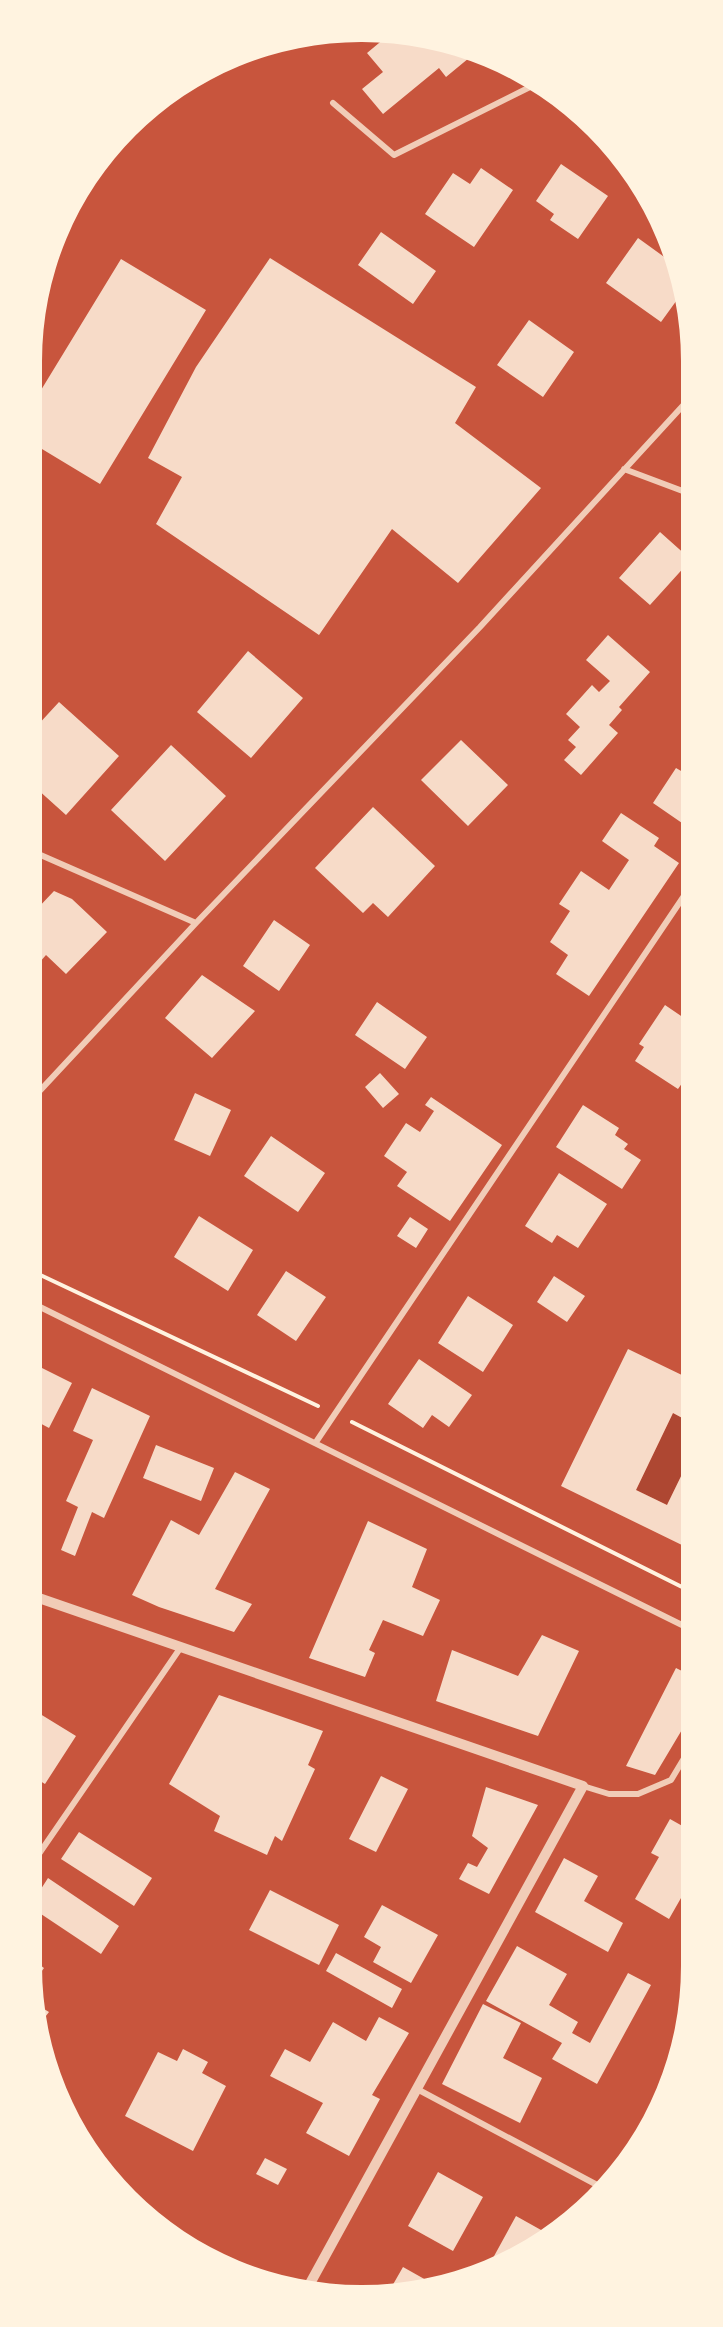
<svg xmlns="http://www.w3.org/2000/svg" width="723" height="2327" viewBox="0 0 723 2327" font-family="Spectral,serif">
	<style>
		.green { fill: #ae4732 }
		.building { fill: #f7dbc8 }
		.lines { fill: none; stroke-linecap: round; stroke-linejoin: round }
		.path { stroke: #fff3e0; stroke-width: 4 }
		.minor { stroke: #f1ccb7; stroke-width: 6 }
		.tertiary { stroke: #f1ccb7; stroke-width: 10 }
	</style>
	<rect width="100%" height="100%" fill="#c8553d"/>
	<path class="green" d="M673,1413L686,1420V1466L667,1505L636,1490Z"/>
	<path class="building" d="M385,38H426L466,53L469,58L446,77L439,68L383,114L362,89L383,72L367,53Z
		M561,164L608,196L578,239L550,220L554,214L536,201Z
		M481,168L513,190L474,247L425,214L453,173L470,184Z
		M381,232L436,271L413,304L358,265Z
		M638,238L674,264L682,293L661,322L606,283Z
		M270,258L476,387L455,423L541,488L458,583L392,529L319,635L156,524L182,477L148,458L196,367Z
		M121,259L206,310L100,484L37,446L38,395Z
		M529,320L574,352L543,397L497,365Z
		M660,532L688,557V563L650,605L619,578Z
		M608,635L650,672L619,707L622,710L609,725L618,733L581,775L564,760L576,747L568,740L580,727L566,714L592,685L599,692L610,681L586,660Z
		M248,651L303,698L251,758L197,712Z
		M59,702L119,756L66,815L36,788V727Z
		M461,740L508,785L468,826L421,780Z
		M171,745L226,796L165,861L111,810Z
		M676,768L688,775V815L682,823L653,803Z
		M373,807L435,866L388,917L373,903L363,913L315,868Z
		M621,813L659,838L654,846L679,863L589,996L556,974L568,955L550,942L570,911L559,904L581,871L609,890L629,860L602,841Z
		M54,891L72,899L107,932L66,974L46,955L39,963L35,960L36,910Z
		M274,920L310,945L279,991L243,966Z
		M202,975L255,1011L212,1058L165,1018Z
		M377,1002L427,1037L405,1069L355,1035Z
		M665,1005L687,1020V1076L678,1089L635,1061L644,1047L639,1044Z
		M380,1073L399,1094L383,1108L365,1087Z
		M195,1093L231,1110L210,1156L174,1140Z
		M431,1097L502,1145L450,1221L397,1186L407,1172L384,1156L406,1123L420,1132L434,1111L425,1105Z
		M583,1105L619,1128L615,1135L628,1144L624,1149L641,1160L622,1189L556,1147Z
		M271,1136L325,1173L298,1212L244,1176Z
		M559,1173L607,1204L578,1248L557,1235L552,1243L525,1226Z
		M199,1216L253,1250L228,1291L174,1257Z
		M410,1217L428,1229L416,1248L397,1236Z
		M286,1271L326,1297L296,1341L257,1315Z
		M554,1276L585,1296L567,1322L537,1302Z
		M468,1296L513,1325L483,1372L438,1343Z
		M628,1349L686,1377V1420L673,1413L636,1490L667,1505L686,1466V1547L561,1486Z
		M419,1359L472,1395L449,1427L432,1415L423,1428L388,1404Z
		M34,1364L72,1383L49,1428L34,1420Z
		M92,1388L150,1416L104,1518L92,1512L75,1556L61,1550L78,1507L66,1501L93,1440L73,1431Z
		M156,1445L214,1468L201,1501L143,1478Z
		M33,1451L40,1454L33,1469Z
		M235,1472L270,1489L215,1589L252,1604L234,1632L159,1607L132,1595L171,1520L199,1535Z
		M368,1521L427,1549L412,1587L440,1600L423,1636L383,1620L369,1650L375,1653L365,1677L309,1658Z
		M542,1635L579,1651L538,1736L436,1701L452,1650L518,1676Z
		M676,1668L686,1673V1723L655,1775L626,1766Z
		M219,1695L323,1731L308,1765L315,1769L282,1841L275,1836L267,1855L214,1831L220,1816L169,1784Z
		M32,1709L76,1736L45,1784L32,1776Z
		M381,1776L408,1789L376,1852L349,1839Z
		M486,1787L538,1805L489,1894L459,1879L468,1863L477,1867L488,1848L472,1836Z
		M670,1819L686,1828L685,1891L669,1919L635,1899L659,1857L651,1853Z
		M79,1832L152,1878L134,1906L61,1859Z
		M564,1858L598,1876L584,1901L623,1923L608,1952L535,1912Z
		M48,1878L119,1926L101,1954L32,1908V1903Z
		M270,1890L339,1925L319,1965L249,1930Z
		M382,1905L438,1935L411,1983L373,1962L381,1947L364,1937Z
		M517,1946L567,1974L549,2005L578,2022L572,2033L590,2043L628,1973L651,1985L597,2084L552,2059L562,2043L486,2001Z
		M336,1953L402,1989L392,2008L326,1971Z
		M32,1959L44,1968L35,1981L32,1966Z
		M483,2004L521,2023L503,2058L542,2078L520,2123L442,2084Z
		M39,2006L49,2012L42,2021L41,2014Z
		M379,2017L409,2033L372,2095L380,2099L349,2156L306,2133L323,2103L270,2076L285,2049L310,2062L333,2022L366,2041Z
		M183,2049L208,2062L202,2073L226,2086L193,2151L125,2116L158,2052L177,2061Z
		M265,2158L287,2169L278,2185L256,2174Z
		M438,2172L483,2197L453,2251L408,2226Z
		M516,2216L550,2235L545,2240L499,2261L493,2258Z
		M208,2247L252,2272L215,2261L205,2253Z
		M403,2267L435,2285L391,2288Z"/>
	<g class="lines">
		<path class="path" d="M34,1272L318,1406
			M352,1422L686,1589"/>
		<path class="minor" d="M333,103L394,155L536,84
			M571,112L576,116
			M624,469L688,493
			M36,853L196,923
			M35,1096L196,923L480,627L689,399
			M34,1304L686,1627
			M316,1442L688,890
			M583,1786L609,1794H638L671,1780L686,1755
			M32,1864L181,1647
			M417,2089L599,2186"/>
		<path class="tertiary" d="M33,1596L583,1786L307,2289"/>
	</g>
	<path d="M0 0H723V2327H0ZM361 42H362A319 319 0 0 1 681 361V1966A319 319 0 0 1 362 2285H361A319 319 0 0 1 42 1966V361A319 319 0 0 1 361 42Z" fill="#fff3e0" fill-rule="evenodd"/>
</svg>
